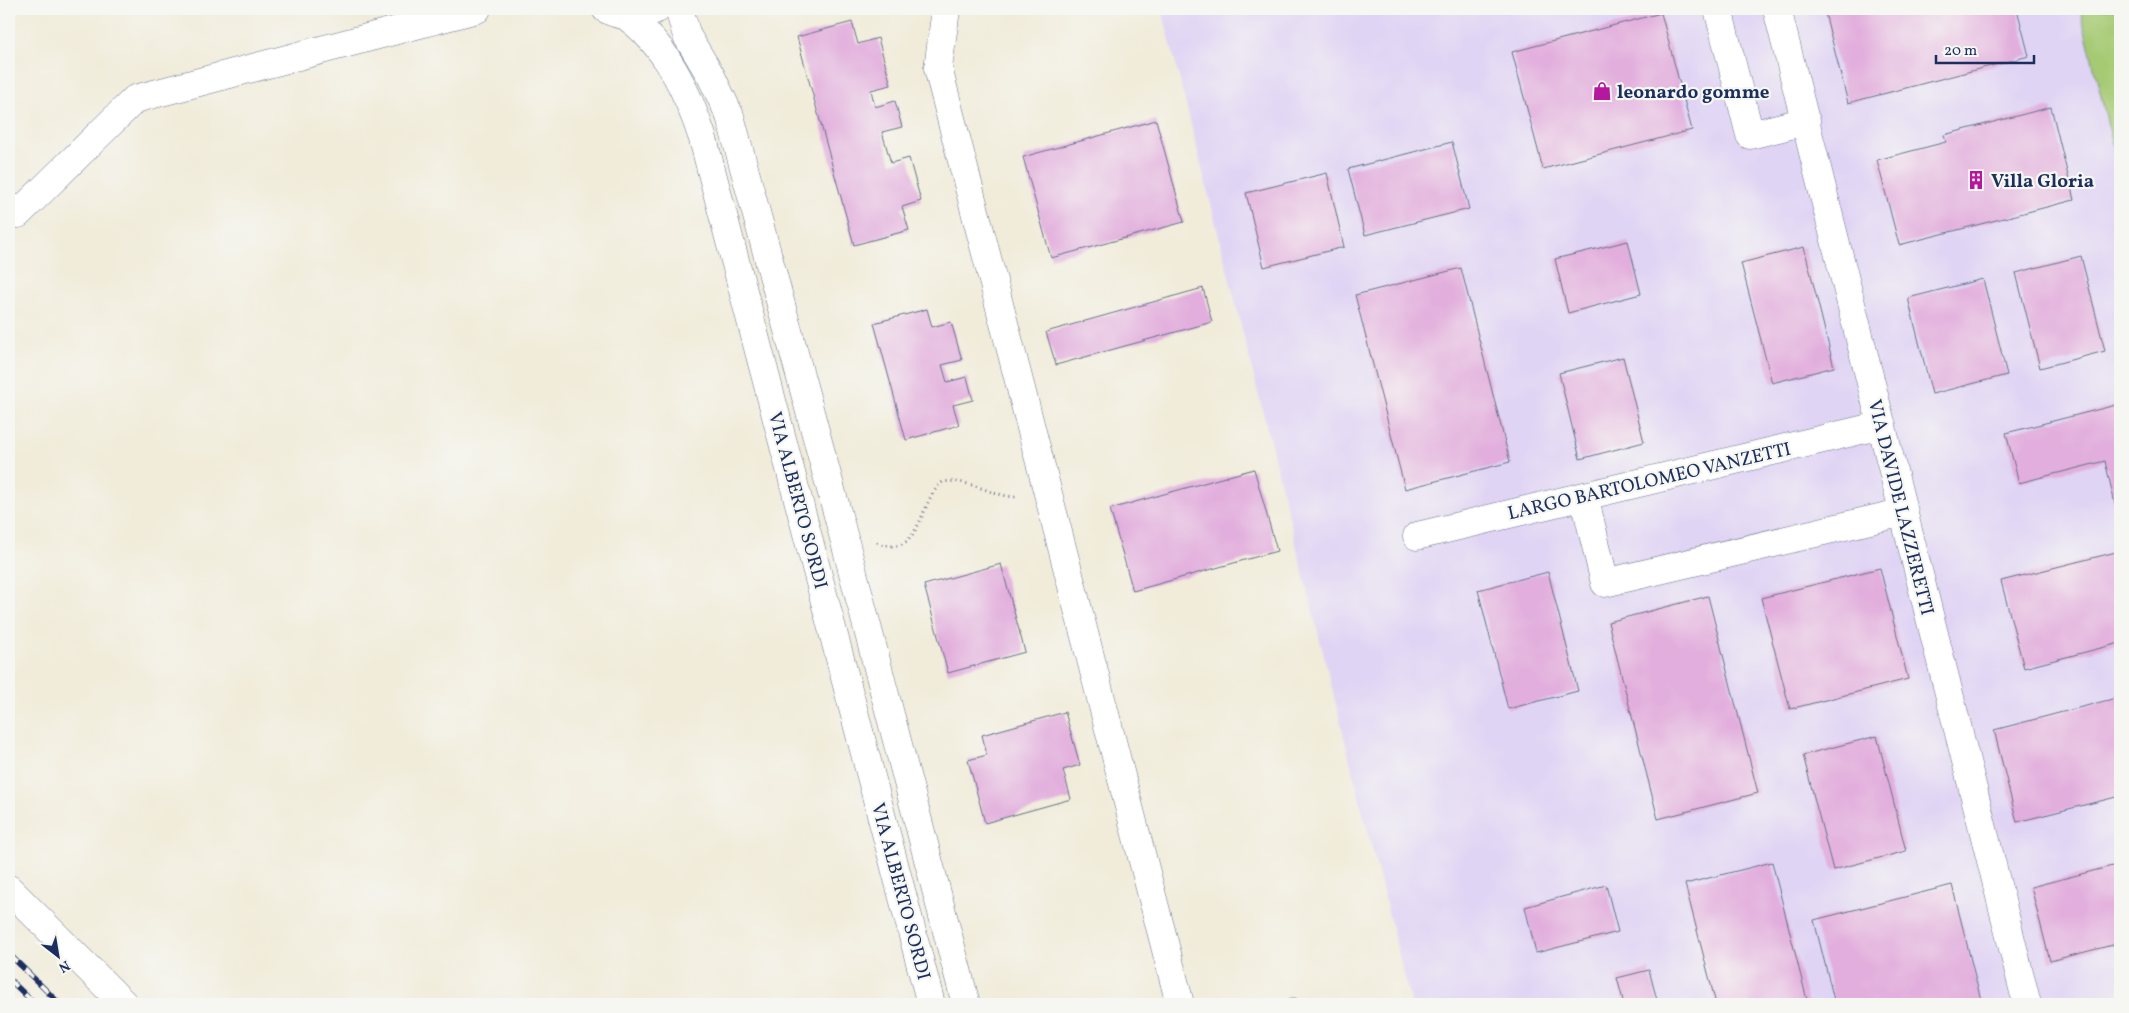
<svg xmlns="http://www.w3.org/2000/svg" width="2129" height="1013" viewBox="0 0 2129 1013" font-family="Vollkorn,serif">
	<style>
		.built { fill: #e0d4f4 }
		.green { fill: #a6ca73; stroke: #607c68 }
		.building { fill: #e2aedd }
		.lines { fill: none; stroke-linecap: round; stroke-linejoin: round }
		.minor-casing { stroke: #667189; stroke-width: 29 }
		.path { stroke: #667189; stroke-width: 3; stroke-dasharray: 1 4; stroke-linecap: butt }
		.minor { stroke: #fff; stroke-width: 28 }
		.rail-casing { stroke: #1b2f5e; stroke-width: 5.5 }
		.rail { stroke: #f6f6f2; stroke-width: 4; stroke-dasharray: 11; stroke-linecap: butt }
		.labels { text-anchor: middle; stroke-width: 4.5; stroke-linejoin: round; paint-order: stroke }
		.poi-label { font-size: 19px; font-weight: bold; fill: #1b2f5e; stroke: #f6f6f2; text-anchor: start }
		.street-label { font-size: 19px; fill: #1b2f5e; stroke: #f6f6f2 }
	</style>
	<rect width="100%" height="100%" fill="#f6f6f2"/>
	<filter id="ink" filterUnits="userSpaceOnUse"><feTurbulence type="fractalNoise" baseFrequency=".02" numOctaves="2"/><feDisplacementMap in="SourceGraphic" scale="10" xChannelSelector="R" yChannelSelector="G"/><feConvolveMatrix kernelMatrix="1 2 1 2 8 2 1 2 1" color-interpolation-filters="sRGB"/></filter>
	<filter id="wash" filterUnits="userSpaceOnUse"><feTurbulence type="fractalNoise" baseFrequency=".0096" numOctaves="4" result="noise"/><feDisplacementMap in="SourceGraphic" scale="20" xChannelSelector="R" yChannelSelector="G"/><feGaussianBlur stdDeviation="1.12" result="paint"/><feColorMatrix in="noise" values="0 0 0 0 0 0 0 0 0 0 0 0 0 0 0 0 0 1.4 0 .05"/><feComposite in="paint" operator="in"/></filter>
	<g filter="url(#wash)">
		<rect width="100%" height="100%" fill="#f1ecda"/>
		<path class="built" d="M1162,9H2080L2120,175V1004H1411Z"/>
		<path class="green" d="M2080,9H2120V175Z"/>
		<g id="blocks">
			<path class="building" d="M1824,9H2017L2029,56L1848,103Z
				M1661,13L1692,130L1543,169L1512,52Z
				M852,22L858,44L878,38L891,85L871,90L875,107L895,101L902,127L882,132L891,163L909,158L921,201L902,207L909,230L854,245L797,37Z
				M2051,107L2074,200L1899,245L1877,160L1946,142L1944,135Z
				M1156,120L1184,222L1051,258L1023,157Z
				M1452,142L1469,209L1365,235L1348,169Z
				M1327,173L1344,247L1264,267L1246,193Z
				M1628,241L1641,294L1568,313L1555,259Z
				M1804,247L1834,367L1772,383L1741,263Z
				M2081,256L2105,351L2040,368L2016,273Z
				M1461,268L1510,462L1405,489L1355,295Z
				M1983,279L2007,375L1932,394L1908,298Z
				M1203,288L1212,322L1056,365L1046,332Z
				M927,309L932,327L951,322L962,360L942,365L947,382L967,377L973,400L953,405L959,425L906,440L874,323Z
				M1623,357L1644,442L1580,459L1559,373Z
				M2120,404V503L2115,504L2105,461L2019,483L2006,433Z
				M1254,469L1277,551L1133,591L1110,509Z
				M2120,551V643L2024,668L2001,581Z
				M1001,564L1025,652L948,673L924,585Z
				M1880,568L1908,679L1790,709L1761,598Z
				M1548,572L1578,691L1508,709L1478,590Z
				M1708,596L1758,793L1658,819L1608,622Z
				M2120,697V796L2017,822L1994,730Z
				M1065,712L1080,765L1063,770L1071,799L985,823L968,760L987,755L982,735Z
				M1877,736L1906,851L1833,870L1803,755Z
				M1772,862L1808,1004H1716L1685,884Z
				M2120,864V943L2050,961L2031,887Z
				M1606,885L1618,932L1536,953L1525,907Z
				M1952,885L1982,1004H1835L1814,920Z
				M1649,970L1658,1004H1624L1617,978Z
				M1296,998L1298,1004H1273Z"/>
		</g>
	</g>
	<g filter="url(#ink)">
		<use href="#blocks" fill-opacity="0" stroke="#667189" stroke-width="1"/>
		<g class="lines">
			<g class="minor-casing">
				<path id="minor" d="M606,9C623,19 640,16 657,9
					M679,9L687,36L711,76L730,116L840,523L966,1004
					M946,9L938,68L1180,1004
					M1718,9L1750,135L1806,121
					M1777,9L2027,1004
					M626,16C666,44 688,93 703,139L931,1004
					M9,206L18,214L135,99L477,9
					M1584,496L1605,583L1904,512
					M1417,536L1882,425
					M9,889L124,1004"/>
			</g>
			<path class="path" d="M877,542C922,563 919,497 943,482C970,478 992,497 1018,497"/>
			<use href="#minor" class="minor"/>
			<g class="rail-casing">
				<path id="rail" d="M9,954L60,1004
					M9,979L35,1004"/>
			</g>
			<use href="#rail" class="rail"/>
		</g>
	</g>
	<defs>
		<g id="shop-bare" transform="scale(1.5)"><path d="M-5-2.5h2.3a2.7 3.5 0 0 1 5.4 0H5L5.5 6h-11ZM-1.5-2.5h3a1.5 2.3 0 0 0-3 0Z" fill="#b5179e" stroke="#f6f6f2" stroke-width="2.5" paint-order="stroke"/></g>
		<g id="building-bare" transform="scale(1.5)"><path d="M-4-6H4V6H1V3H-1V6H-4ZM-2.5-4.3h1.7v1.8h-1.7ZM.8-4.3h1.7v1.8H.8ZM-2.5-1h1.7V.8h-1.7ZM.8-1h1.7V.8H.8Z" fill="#b5179e" stroke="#f6f6f2" stroke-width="2.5" paint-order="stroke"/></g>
	</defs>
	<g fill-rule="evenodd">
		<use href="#shop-bare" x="1602" y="91"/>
		<use href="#building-bare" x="1976" y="180"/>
	</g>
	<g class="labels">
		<g class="poi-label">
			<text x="1617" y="98">leonardo gomme</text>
			<text x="1991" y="187">Villa Gloria</text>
		</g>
		<g class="street-label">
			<text transform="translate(1649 480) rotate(-13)" y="7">LARGO BARTOLOMEO VANZETTI</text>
			<text transform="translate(799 500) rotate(75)" y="7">VIA ALBERTO SORDI</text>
			<text transform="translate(1902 507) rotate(76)" y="7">VIA DAVIDE LAZZERETTI</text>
			<text transform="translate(902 891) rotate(75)" y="7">VIA ALBERTO SORDI</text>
		</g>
	</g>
	<rect width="2129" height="1013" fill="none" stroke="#f6f6f2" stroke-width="30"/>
	<g transform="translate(58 956) rotate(149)" stroke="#f6f6f2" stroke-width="4" paint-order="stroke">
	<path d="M0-4L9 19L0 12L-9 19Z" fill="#1b2f5e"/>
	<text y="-8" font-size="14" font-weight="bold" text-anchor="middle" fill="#1b2f5e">N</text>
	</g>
	<path d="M1936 55v8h98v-8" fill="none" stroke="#1b2f5e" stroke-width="2.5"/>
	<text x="1944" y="55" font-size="15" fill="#1b2f5e" stroke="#f6f6f2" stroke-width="4" paint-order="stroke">20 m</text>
</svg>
